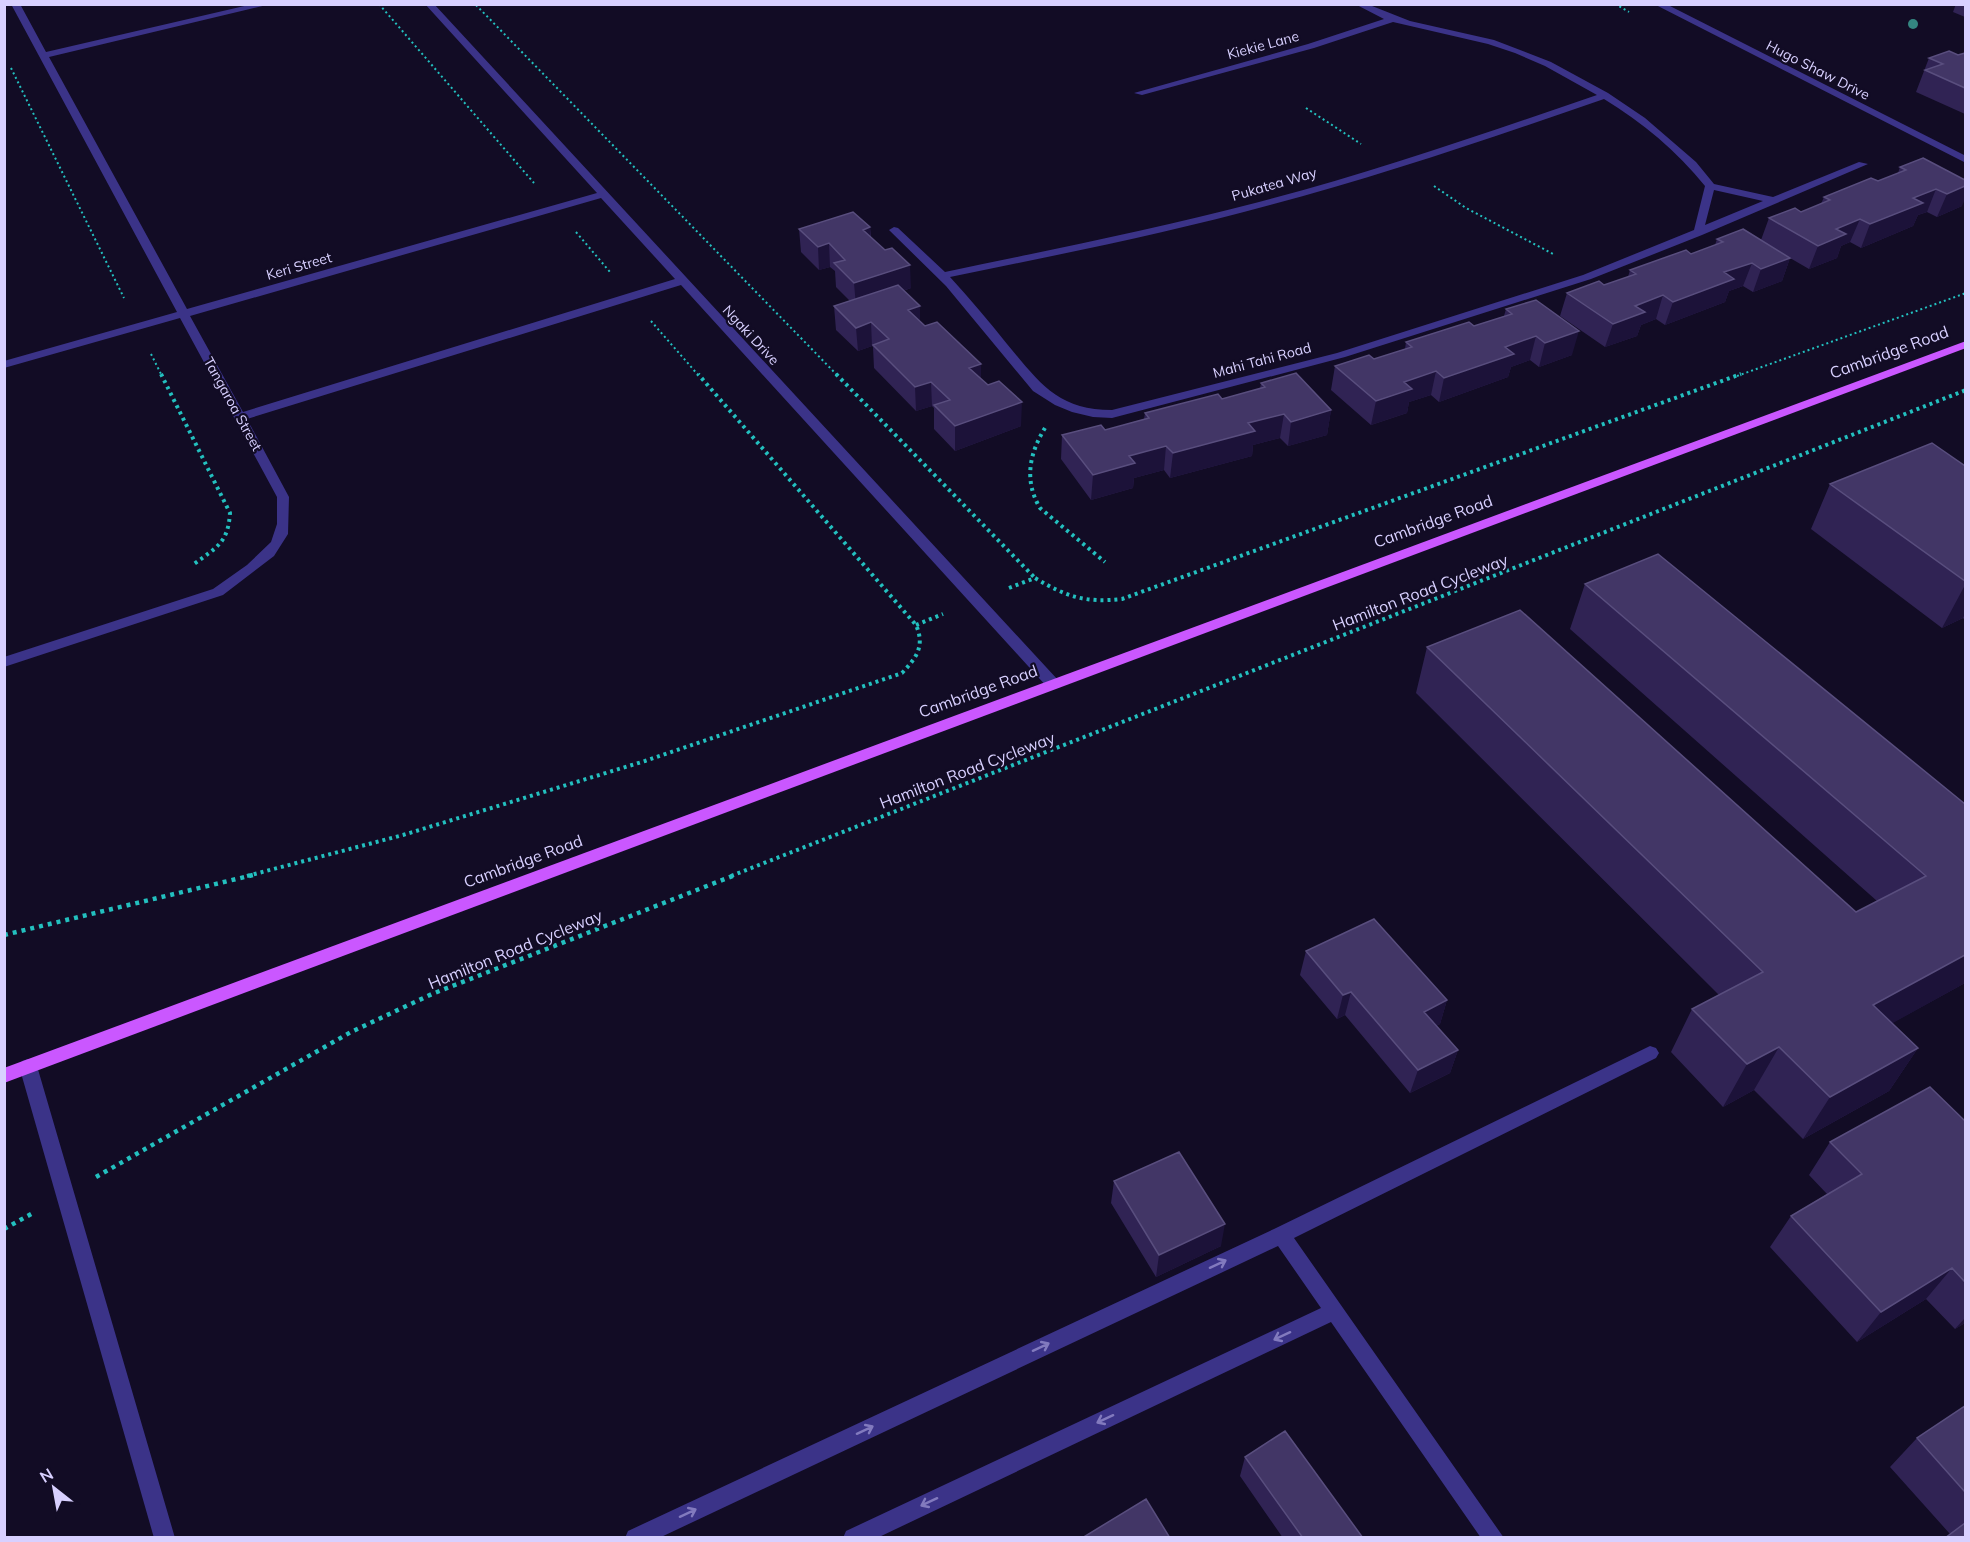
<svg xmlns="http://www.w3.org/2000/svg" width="1970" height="1542" viewBox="0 0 1970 1542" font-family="Mulish,sans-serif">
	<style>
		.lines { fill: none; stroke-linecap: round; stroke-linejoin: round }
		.path-far2 { stroke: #23c0bf; stroke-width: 2; stroke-dasharray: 2 3; stroke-linecap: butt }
		.path-far1 { stroke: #23c0bf; stroke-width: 4; stroke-dasharray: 3 4; stroke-linecap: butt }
		.path { stroke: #23c0bf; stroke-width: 4.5; stroke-dasharray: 4 5; stroke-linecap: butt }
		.minor { fill: #3b3388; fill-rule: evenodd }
		.major { fill: #ca57ff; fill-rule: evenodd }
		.tree { fill: #348681 }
		.wall { fill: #302354 }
		.shaded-wall { fill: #1c1239 }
		.building { fill: #423666; stroke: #594e7e; stroke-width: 1.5 }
		.oneway { stroke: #827abe }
		.labels { text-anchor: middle; stroke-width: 4.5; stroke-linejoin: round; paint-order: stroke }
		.far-street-label { font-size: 14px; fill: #d8d0ff; stroke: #120c25 }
		.street-label { font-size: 16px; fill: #d8d0ff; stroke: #120c25 }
	</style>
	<rect width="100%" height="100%" fill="#120c25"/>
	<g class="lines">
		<path class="path-far2" d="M379,4L534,183
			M1615,4L1629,12
			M476,5L838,376
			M11,68L124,298
			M1306,108L1361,144
			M1434,186L1466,208L1555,255
			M576,232L610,272
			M651,321L699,376
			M151,354L162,376
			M1737,376L1966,293"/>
		<path class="path-far1" d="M161,374L230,513C228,543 217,547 194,564
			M836,374L1035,578
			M1045,428C1029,454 1024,481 1040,508L1105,562
			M1009,588L1035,578C1067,597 1085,603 1122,599L1741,374
			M916,625L943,614
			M247,876L403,835L645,761L902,673C917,657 925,646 916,625L698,374
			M731,876L1966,390"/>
		<path class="path" d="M4,935L253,875
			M96,1177L351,1032L432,994L735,875
			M4,1229L33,1213"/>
		<path class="minor" d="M11,4H20L46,52L253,4H271L49,57L187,309L597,193L425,4H434L1058,680L1060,684L1058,688H1048L681,285L247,419L289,497L288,534L274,556L223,595L4,667V657L213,589L247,565L271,542L277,524V497L180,318L4,368V361L177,312ZM601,198L675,279L243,412L190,316Z
			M1355,4H1367L1410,21L1494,40L1551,62L1608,93L1645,118L1696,162L1714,184L1773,197L1859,162L1868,164L1702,235L1591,279L1345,357L1112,418L1093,417L1072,412L1055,405L1033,391L946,286L889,230L894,227L898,228L945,272C1050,250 1155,229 1259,202C1374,172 1486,133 1597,95L1545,66L1515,53L1488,44L1393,22L1314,48L1142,95L1134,93L1308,44L1384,19ZM1604,99C1642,122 1677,151 1705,186L1694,230L1583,275L1337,353L1112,410C1057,410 1039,382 1007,344C989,321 970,299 950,277C1057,255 1164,234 1270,205C1383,175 1494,137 1604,99ZM1714,190L1763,201L1705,225Z
			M1654,4H1666L1966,156V163Z
			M1650,1046L1656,1048L1659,1053L1656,1058L1294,1238L1504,1538H1481L1331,1322L877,1538H843L846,1531L1321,1308L1278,1246L659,1538H625L628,1531L1274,1229Z
			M28,1059L34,1061L37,1066L175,1538H154L19,1066L22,1061Z"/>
		<path class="major" d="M1966,341V348L4,1083V1068Z"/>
	</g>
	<circle class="tree" cx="1913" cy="24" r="5"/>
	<path class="wall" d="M1956,4H1965V17L1953,12Z
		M1965,53V114L1916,92L1929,58L1958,55Z
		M1923,158L1962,206L1937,217L1927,212L1918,215L1913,226L1861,248L1850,242L1841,246L1837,258L1809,269L1790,258L1782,281L1753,292L1743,286L1729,291L1725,302L1665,325L1656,319L1641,325L1637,336L1605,347L1560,316L1567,293L1604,285L1628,277L1630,270L1691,254L1715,245L1717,239L1761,240L1769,218L1801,212L1821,204L1824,197L1878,181L1898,173L1900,167Z
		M870,227L871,237L911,288L903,291L920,321L925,326L981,364V379L1021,426L955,451L934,429V408L932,406L916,411L874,368L873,347L872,346L858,351L836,330L834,306L850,301L836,287L835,271L830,267L819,270L801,252L799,229Z
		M1506,309L1572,355L1539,367L1530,360L1511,367L1508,377L1439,402L1431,395L1409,402L1407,413L1371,425L1331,390L1335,366L1374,359L1405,349L1406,342L1474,326L1504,316Z
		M1261,383L1331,410L1327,435L1288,446L1280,438L1253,445L1252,456L1170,478L1164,470L1134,478L1133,488L1091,500L1061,459L1062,435L1105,430L1144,419L1145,413L1222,399L1260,389Z
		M1965,466V620L1963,618L1942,628L1811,529L1830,484Z
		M1585,584L1965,804V983L1892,1023L1918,1048L1889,1091L1803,1139L1754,1090L1723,1107L1671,1052L1692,1009L1719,995L1416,693L1427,647L1856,912L1877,901L1570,629Z
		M1306,951L1447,1000L1440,1024L1436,1026L1458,1050L1450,1073L1410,1093L1345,1015L1337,1019L1300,975Z
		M1965,1121V1323L1955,1329L1926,1299L1857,1342L1770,1247L1791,1216L1827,1194L1809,1175L1830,1142Z
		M1114,1181L1221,1246L1156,1277L1111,1203Z
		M1965,1406V1538L1950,1534L1890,1467L1917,1438Z
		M1245,1457L1363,1538H1283L1240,1476Z"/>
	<path class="shaded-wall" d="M1965,186V199L1962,206L1937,217L1947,194Z
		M1936,189L1927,212L1918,215L1913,226L1861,248L1870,224L1913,198Z
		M1860,219L1850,242L1841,246L1837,258L1809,269L1818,246L1836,229Z
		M870,227L871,251L863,230Z
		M829,243L830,267L819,270L818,247Z
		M1790,258L1782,281L1753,292L1761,269Z
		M1752,263L1743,286L1729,291L1725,302L1665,325L1673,302L1724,272Z
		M910,265L911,288L856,306L854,283Z
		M1663,295L1656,319L1641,325L1637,336L1605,347L1613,324L1635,306Z
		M920,306V330L908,310Z
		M871,322L872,346L858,351L856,328Z
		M1579,331L1572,355L1539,367L1545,343Z
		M1536,336L1530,360L1511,367L1508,377L1439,402L1444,378L1505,347Z
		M981,364V388L969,368Z
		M1436,371L1431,395L1409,402L1407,413L1371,425L1376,401L1404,382Z
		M931,382L932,406L916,411L915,387Z
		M1022,402L1021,426L955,451V426Z
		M1331,410L1327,435L1288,446L1291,422Z
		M1284,414L1280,438L1253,445L1252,456L1170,478L1173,453L1248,423Z
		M1166,446L1164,470L1134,478L1133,488L1091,500L1093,475L1129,456Z
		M1965,585V614L1963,618L1942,628Z
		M1965,955V983L1846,1049L1873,1005Z
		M1351,992L1345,1015L1337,1019L1343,995Z
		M1447,1000L1440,1024L1417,1035L1424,1012Z
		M1779,1047L1754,1090L1723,1107L1747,1064Z
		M1918,1048L1889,1091L1803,1139L1830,1097Z
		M1458,1050L1450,1073L1410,1093L1418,1070Z
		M1225,1224L1221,1246L1156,1277L1159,1255Z
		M1952,1268L1926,1299L1857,1342L1881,1312Z
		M1965,1318V1323L1955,1329Z"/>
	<path class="building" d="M1949,51L1958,55L1965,53V88L1925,70L1943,64L1929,58Z
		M1923,158L1965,180V186L1947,194L1936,189L1913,198L1923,203L1870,224L1860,219L1836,229L1846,234L1818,246L1769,218L1795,208L1801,212L1830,200L1824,197L1871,178L1878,181L1906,170L1900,167Z
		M853,212L870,227L863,230L885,250L892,248L910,265L854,283L834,263L845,260L829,243L818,247L799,229Z
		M1743,229L1790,258L1761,269L1752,263L1724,272L1734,279L1673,302L1663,295L1635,306L1645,312L1613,324L1567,293L1599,281L1604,285L1636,274L1630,270L1686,250L1691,254L1723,242L1717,239Z
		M898,285L920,306L908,310L925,326L937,322L981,364L969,368L988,385L999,381L1022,402L955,426L934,405L950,400L931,382L915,387L873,345L889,339L871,322L856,328L834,306Z
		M1536,300L1579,331L1545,343L1536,336L1505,347L1514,354L1444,378L1436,371L1404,382L1412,389L1376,401L1335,366L1369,355L1374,359L1412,347L1406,342L1469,322L1474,326L1512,314L1506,309Z
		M1296,373L1331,410L1291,422L1284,414L1248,423L1255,431L1173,453L1166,446L1129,456L1135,463L1093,475L1062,435L1101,425L1105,430L1149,418L1145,413L1218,394L1222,399L1265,387L1261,383Z
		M1932,443L1965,466V581L1830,484Z
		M1658,554L1965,804V955L1873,1005L1918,1048L1830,1097L1779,1047L1747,1064L1692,1009L1763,972L1427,647L1520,610L1856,912L1926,876L1585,584Z
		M1374,919L1447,1000L1424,1012L1458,1050L1418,1070L1351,992L1343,995L1306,951Z
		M1930,1087L1965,1121V1282L1952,1268L1881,1312L1791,1216L1862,1174L1830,1142Z
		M1179,1152L1225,1224L1159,1255L1114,1181Z
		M1965,1406V1492L1917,1438Z
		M1285,1431L1363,1538H1303L1245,1457Z
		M1146,1499L1170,1538H1082Z
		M1965,1523V1538H1945Z"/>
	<defs><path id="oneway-shaft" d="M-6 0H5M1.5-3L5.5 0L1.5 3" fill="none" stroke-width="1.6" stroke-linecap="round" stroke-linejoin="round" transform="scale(1.5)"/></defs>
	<g class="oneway">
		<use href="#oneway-shaft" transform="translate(1218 1264) rotate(-25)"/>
		<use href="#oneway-shaft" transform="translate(1282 1336) rotate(155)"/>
		<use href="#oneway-shaft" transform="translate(1041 1347) rotate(-25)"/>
		<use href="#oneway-shaft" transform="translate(1105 1419) rotate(155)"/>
		<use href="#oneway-shaft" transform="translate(865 1430) rotate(-25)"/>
		<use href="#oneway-shaft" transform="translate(929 1502) rotate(155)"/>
		<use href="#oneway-shaft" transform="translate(688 1513) rotate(-25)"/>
	</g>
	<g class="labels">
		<g class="far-street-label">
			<text transform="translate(1263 45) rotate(-15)" y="5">Kiekie Lane</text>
			<text transform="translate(1818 70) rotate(27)" y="5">Hugo Shaw Drive</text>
			<text transform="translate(1274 184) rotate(-16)" y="5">Pukatea Way</text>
			<text transform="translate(299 266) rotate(-16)" y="5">Keri Street</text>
			<text transform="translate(751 335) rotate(47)" y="5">Ngaki Drive</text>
			<text transform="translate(1262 360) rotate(-15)" y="5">Mahi Tahi Road</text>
			<text transform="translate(233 404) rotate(61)" y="5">Tangaroa Street</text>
		</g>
		<g class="street-label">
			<text transform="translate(1889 352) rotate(-20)" y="6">Cambridge Road</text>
			<text transform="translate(1433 521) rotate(-20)" y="6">Cambridge Road</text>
			<text transform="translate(1420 592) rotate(-21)" y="6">Hamilton Road Cycleway</text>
			<text transform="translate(978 691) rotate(-20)" y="6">Cambridge Road</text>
			<text transform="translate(967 770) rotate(-21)" y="6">Hamilton Road Cycleway</text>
			<text transform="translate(523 861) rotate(-20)" y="6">Cambridge Road</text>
			<text transform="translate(515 949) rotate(-22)" y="6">Hamilton Road Cycleway</text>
		</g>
	</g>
	<rect width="1970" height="1542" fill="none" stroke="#d8d0ff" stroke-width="12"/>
	<g transform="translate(54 1488) rotate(329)" stroke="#120c25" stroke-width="4.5" paint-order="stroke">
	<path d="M0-4.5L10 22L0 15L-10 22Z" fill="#d8d0ff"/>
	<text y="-9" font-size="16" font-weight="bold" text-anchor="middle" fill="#d8d0ff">N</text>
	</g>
</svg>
